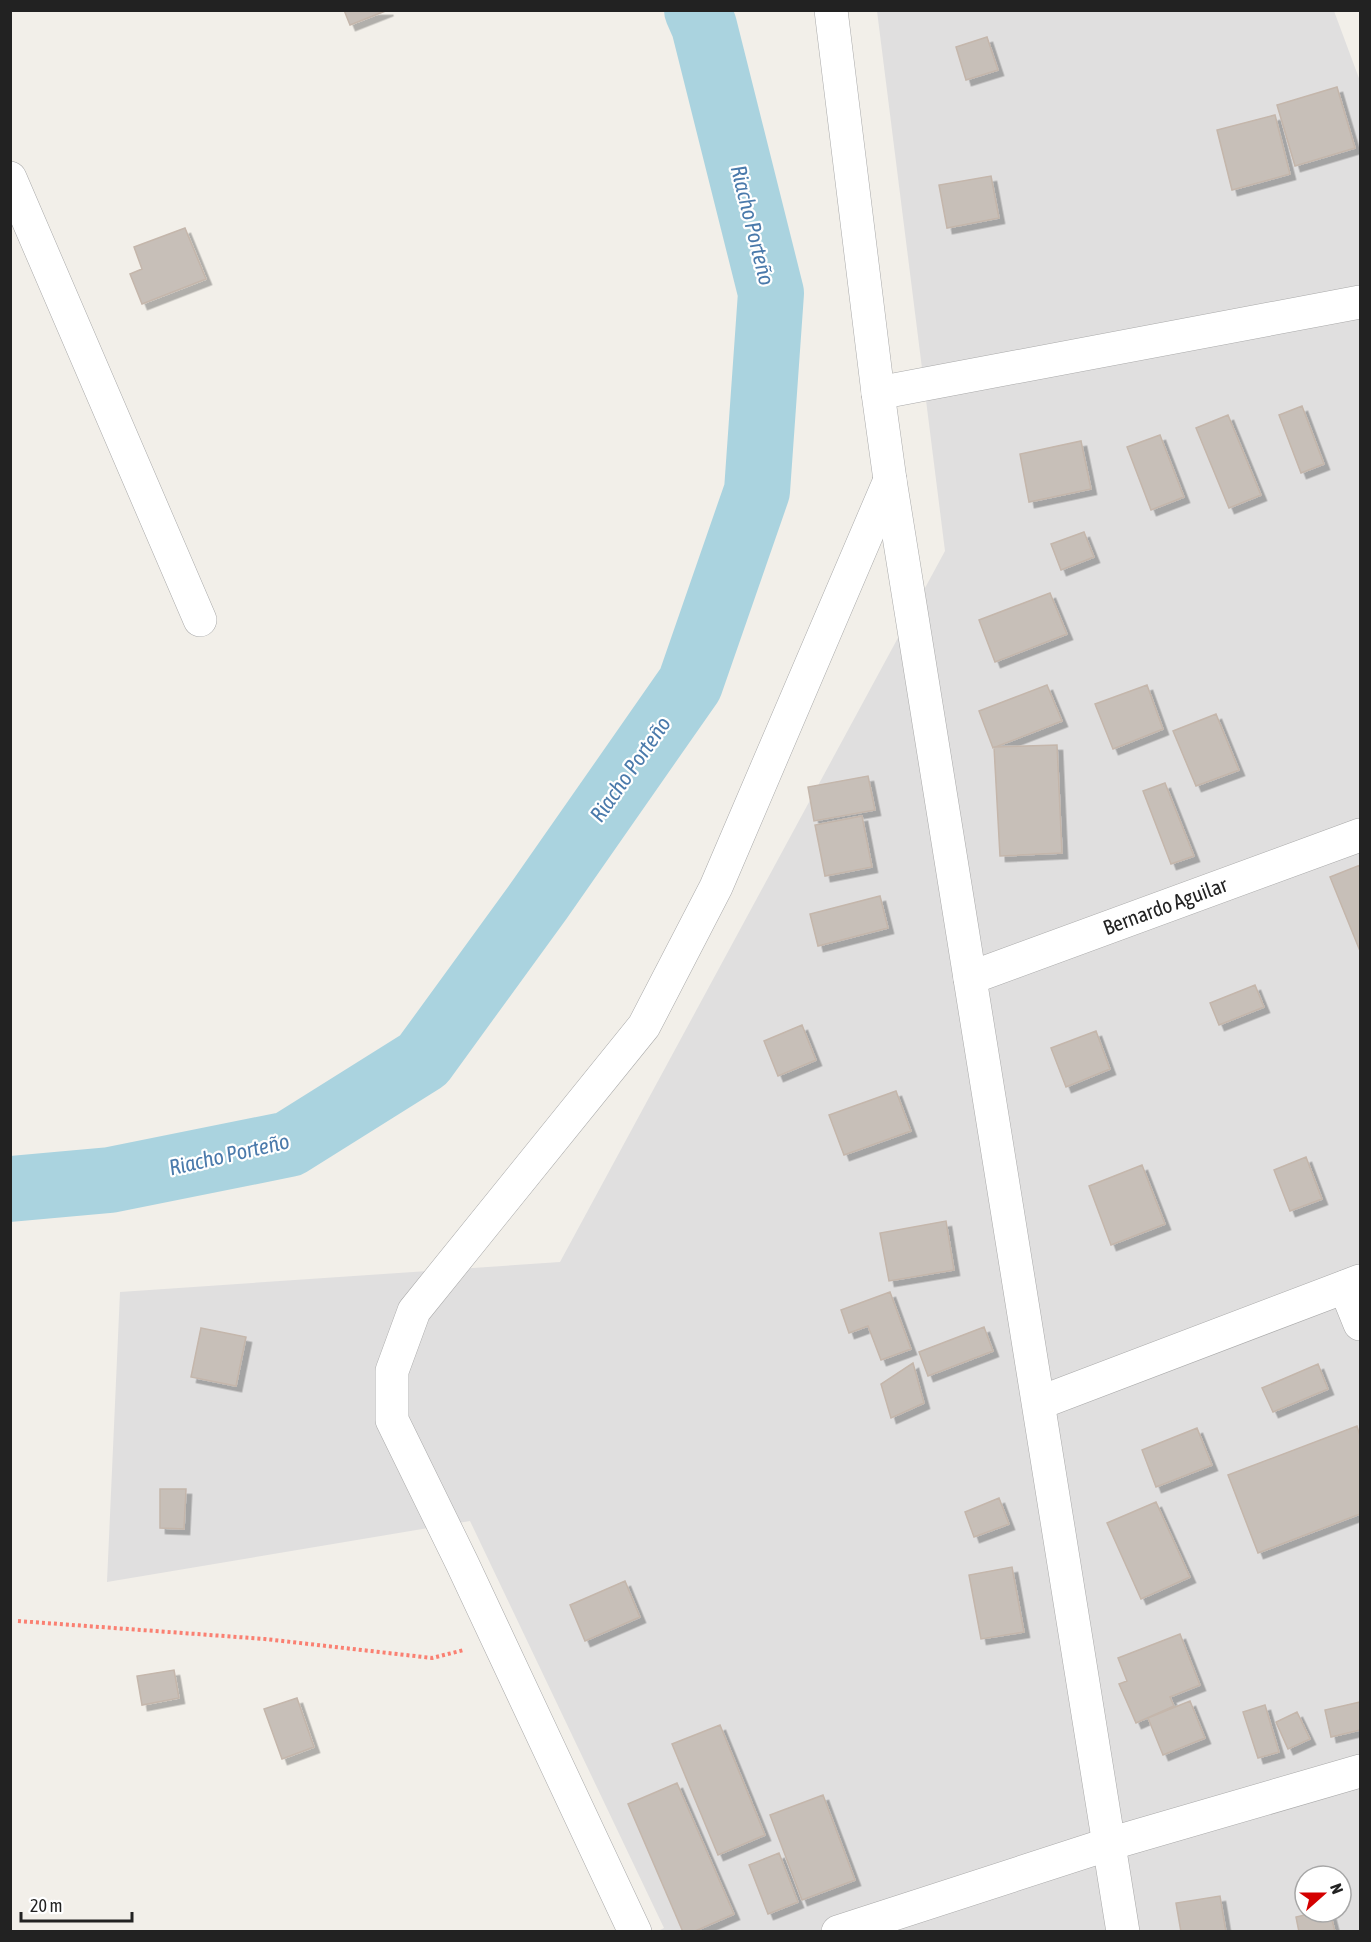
<svg xmlns="http://www.w3.org/2000/svg" width="1371" height="1942" viewBox="0 0 1371 1942" font-family="'Asap Condensed',sans-serif">
	<style>
		.residential { fill: #e0dfdf; fill-rule: evenodd }
		.lines { fill: none; stroke-linecap: round; stroke-linejoin: round }
		.river { stroke: #aad3df; stroke-width: 66 }
		.building { fill: #c7bfb8; stroke: #c4b6ab; stroke-width: 1.5; filter: url(#shadow) }
		.minor-casing { stroke: #a9a9a9; stroke-width: 34 }
		.path { stroke: #fa8072; stroke-width: 4; stroke-dasharray: 3 3; stroke-linecap: butt }
		.minor { stroke: #fff; stroke-width: 33 }
		.labels { text-anchor: middle; stroke-width: 4.5; stroke-linejoin: round; paint-order: stroke }
		.street-label { font-size: 21px; fill: #222; stroke: #fff }
		.water-label { font-size: 22px; font-style: italic; fill: #4a7aab; stroke: #fff }
	</style>
	<defs>
		<filter id="shadow"><feDropShadow dx="5.5" dy="5.5" stdDeviation="0" flood-color="#0004"/></filter>
	</defs>
	<rect width="100%" height="100%" fill="#f2efe9"/>
	<path class="residential" d="M877,11H1334L1360,81V1931H658L664,1928L470,1521L107,1582L120,1292L560,1262L945,551ZM1305,1876H1341V1912H1305Z"/>
	<g class="lines">
		<path class="river" d="M10,1189L110,1180L289,1144L423,1060L540,899L690,684L757,491L771,293L704,26L697,10"/>
	</g>
	<path class="building" d="M344,10H388L350,25Z
		M987,37L998,70L966,80L956,47Z
		M1337,87L1355,148L1295,166L1277,105Z
		M1275,115L1290,174L1232,190L1217,130Z
		M991,176L999,218L947,228L939,185Z
		M185,228L206,279L142,304L130,274L142,269L134,247Z
		M1302,406L1324,464L1301,473L1279,415Z
		M1228,415L1261,495L1229,508L1196,428Z
		M1160,435L1184,497L1151,510L1127,447Z
		M1081,441L1091,489L1029,502L1020,454Z
		M1084,532L1094,557L1061,570L1051,544Z
		M1050,593L1067,634L995,662L979,620Z
		M1047,685L1062,721L993,748L979,711Z
		M1147,685L1163,729L1113,749L1095,704Z
		M1216,714L1239,770L1196,786L1173,731Z
		M1057,745L1062,853L1000,856L994,747Z
		M868,776L875,810L814,821L808,787Z
		M1165,783L1194,856L1171,864L1143,791Z
		M862,816L872,867L825,876L815,825Z
		M1360,865V951L1330,877Z
		M880,896L888,928L818,946L810,914Z
		M1255,985L1264,1007L1219,1025L1210,1003Z
		M802,1025L816,1060L778,1076L764,1041Z
		M1096,1031L1110,1069L1066,1087L1051,1048Z
		M896,1091L911,1131L844,1155L829,1115Z
		M1306,1157L1322,1199L1290,1211L1274,1170Z
		M1142,1165L1165,1224L1111,1245L1089,1186Z
		M946,1221L954,1270L889,1281L880,1233Z
		M890,1292L911,1349L881,1360L868,1326L849,1333L841,1310Z
		M984,1327L993,1351L928,1376L919,1352Z
		M201,1328L246,1337L236,1386L191,1377Z
		M913,1363L924,1403L891,1418L881,1384Z
		M1318,1364L1328,1389L1273,1412L1262,1388Z
		M1357,1426L1360,1436V1514L1258,1553L1228,1475Z
		M1197,1428L1212,1465L1156,1487L1142,1450Z
		M160,1489H186L184,1529L160,1528Z
		M999,1498L1009,1524L974,1537L965,1512Z
		M1156,1502L1190,1577L1141,1599L1107,1523Z
		M1012,1567L1024,1632L981,1639L969,1575Z
		M625,1581L640,1617L585,1641L570,1605Z
		M1180,1634L1200,1685L1170,1697L1174,1706L1136,1723L1119,1684L1127,1681L1118,1658Z
		M174,1670L179,1698L142,1705L137,1676Z
		M297,1698L314,1747L282,1759L264,1709Z
		M1190,1701L1205,1738L1163,1755L1148,1718Z
		M1360,1702V1730L1331,1737L1325,1710Z
		M1265,1705L1279,1752L1258,1758L1243,1712Z
		M1297,1712L1310,1739L1288,1749L1276,1722Z
		M720,1725L765,1835L718,1855L672,1744Z
		M677,1783L734,1914L693,1932H683L628,1804Z
		M823,1795L855,1880L802,1900L770,1815Z
		M779,1853L798,1902L768,1914L749,1865Z
		M1220,1896L1226,1932H1181L1176,1903Z
		M1317,1912H1330L1335,1932H1299L1296,1917Z"/>
	<g class="lines">
		<g class="minor-casing">
			<g id="minor">
				<path d="M831,10L878,393L890,480L1123,1932"/>
				<path d="M10,178L200,620"/>
				<path d="M878,393L1360,302"/>
				<path id="s1" d="M970,978L1360,835"/>
				<path d="M1345,1287L1360,1324"/>
				<path d="M1039,1403L1360,1281"/>
				<path d="M635,1932L462,1563L392,1420V1371L414,1311L644,1026L716,887L890,480"/>
				<path d="M838,1932L1109,1844L1360,1771"/>
			</g>
		</g>
		<path class="path" d="M18,1621L265,1639L432,1658L464,1650"/>
		<use href="#minor" class="minor"/>
	</g>
	<g class="labels">
		<g class="street-label">
			<text dy="7" stroke="none"><textPath href="#s1" startOffset="208">Bernardo Aguilar</textPath></text>
		</g>
		<g class="water-label">
			<text transform="translate(753 225) rotate(76)" y="8">Riacho Porteño</text>
			<text transform="translate(630 769) rotate(-55)" y="8">Riacho Porteño</text>
			<text transform="translate(229 1154) rotate(-13)" y="8">Riacho Porteño</text>
		</g>
	</g>
	<rect width="1371" height="1942" fill="none" stroke="#222222" stroke-width="24"/>
	<g transform="translate(1323 1894) rotate(69)"><circle r="28" fill="#ffffff" stroke="#a7a7a7" stroke-width="1.5"/>
	<path d="M0-4.5L10 22L0 15L-10 22Z" fill="#d40000"/>
	<text y="-9" font-size="16" font-weight="bold" text-anchor="middle" fill="#222222">N</text>
	</g>
	<path d="M21 1912v9h111v-9" fill="none" stroke="#222222" stroke-width="3"/>
	<text x="30" y="1912" font-size="18" fill="#222222" stroke="#ffffff" stroke-width="4.5" paint-order="stroke">20 m</text>
</svg>
